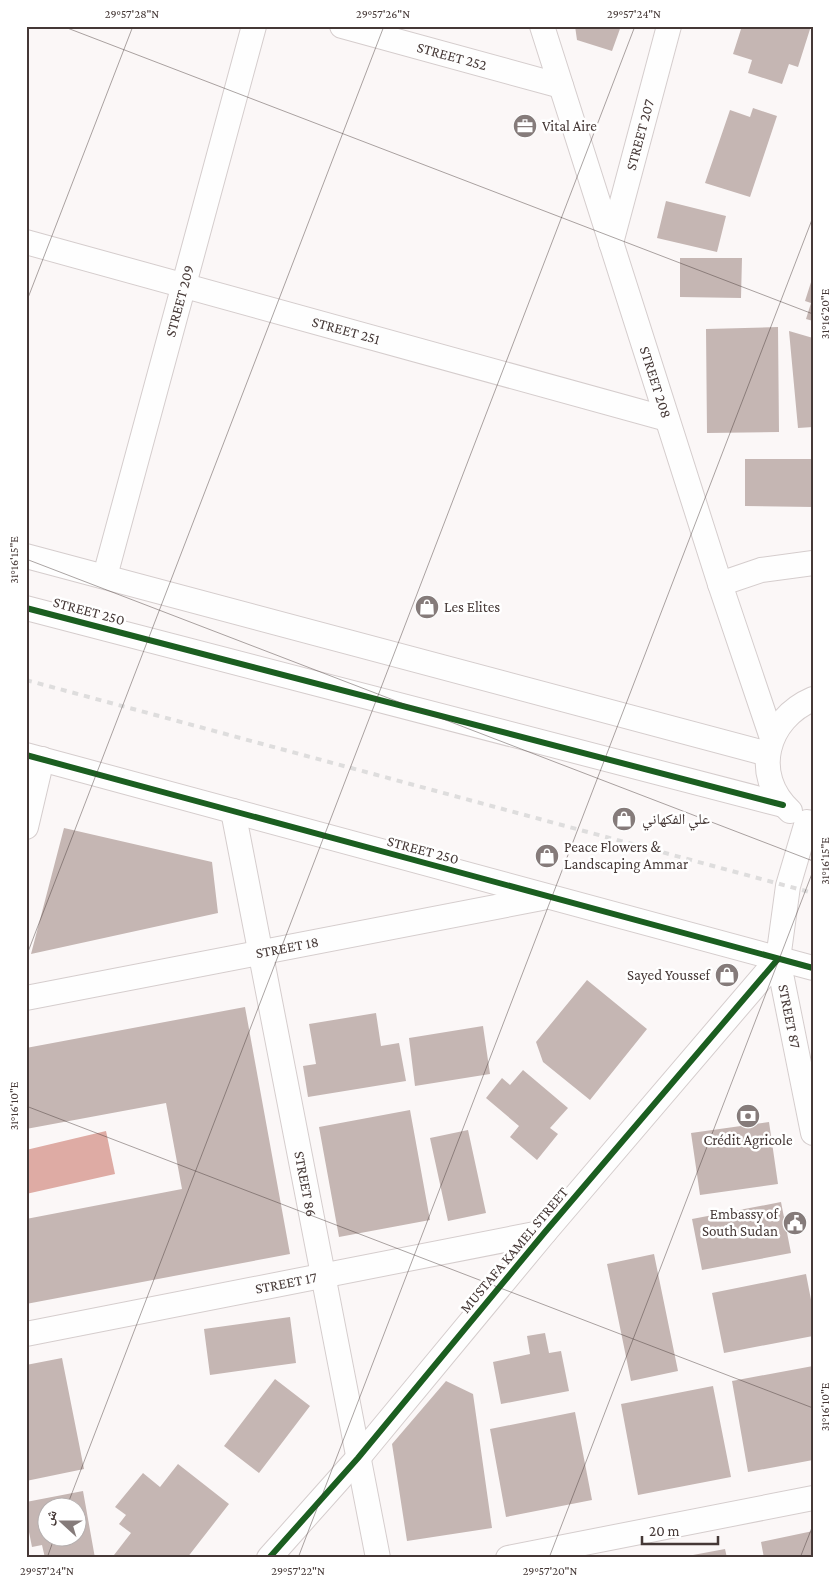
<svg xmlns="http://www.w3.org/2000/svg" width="839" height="1584" viewBox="0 0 839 1584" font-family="'Crimson Pro','Noto Naskh Arabic',serif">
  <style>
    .water { fill: #deaba4 }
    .building { fill: #c5b6b3; fill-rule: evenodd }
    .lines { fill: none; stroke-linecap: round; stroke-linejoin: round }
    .street-casing { stroke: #d5cdcd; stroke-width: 26 }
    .street { stroke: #fefefe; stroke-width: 24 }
    .rail { stroke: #dedddd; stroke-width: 4; stroke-dasharray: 6 6; stroke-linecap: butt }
    .cycleway-casing { stroke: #fff; stroke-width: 9 }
    .cycleway { stroke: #1b5e20; stroke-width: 6 }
    .ticks { fill: none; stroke: #453836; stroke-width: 1; stroke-opacity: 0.45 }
    .labels { text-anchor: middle; stroke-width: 5; stroke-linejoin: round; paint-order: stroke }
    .street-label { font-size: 15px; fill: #453836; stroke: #fff }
    .poi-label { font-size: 15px; fill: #453836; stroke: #fff; text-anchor: start }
    .neatline { fill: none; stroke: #453836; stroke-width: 2 }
    .ticks-label { font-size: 12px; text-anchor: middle; fill: #453836 }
  </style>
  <rect width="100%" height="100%" fill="#fbf7f7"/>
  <path class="water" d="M106,1131L115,1174L26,1194V1150Z"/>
  <path class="building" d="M575,26H621L612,51L577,40Z
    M742,26H811L798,67L789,64L782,84L748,73L752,60L733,54Z
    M753,108L777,116L750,197L705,183L730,110L750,117Z
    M666,201L726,216L717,252L657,238Z
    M680,258H742L741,298L680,297Z
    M812,279H813V321L806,319L811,303L805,301Z
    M778,327L779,432L707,433L706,329Z
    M789,331L813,338V427L798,428Z
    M745,459H813V507L745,506Z
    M64,828L212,862L218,913L31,954Z
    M587,980L647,1029L590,1100L543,1062L536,1042Z
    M245,1007L290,1254L26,1304V1219L182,1189L166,1103L26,1129V1048Z
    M376,1013L381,1046L399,1043L406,1081L308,1097L303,1066L316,1064L309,1024Z
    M483,1026L490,1074L415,1086L409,1038Z
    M523,1070L568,1108L550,1128L558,1134L537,1160L510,1137L519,1126L486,1098L502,1078L510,1085Z
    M410,1110L430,1220L339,1237L319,1127Z
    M769,1122L778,1184L700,1195L691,1133Z
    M468,1130L486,1213L448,1221L430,1138Z
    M781,1202L791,1253L702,1270L692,1219Z
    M654,1254L678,1371L631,1381L607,1264Z
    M806,1274L813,1310V1336L724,1353L712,1293Z
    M290,1317L296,1363L210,1375L204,1329Z
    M545,1333L549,1353L561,1351L569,1391L501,1404L493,1362L530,1354L527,1336Z
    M62,1358L84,1469L26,1481V1365Z
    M813,1366V1460L748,1472L732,1381Z
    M275,1379L310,1406L259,1473L224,1446Z
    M446,1381L473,1394L492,1528L407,1541L392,1444Z
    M713,1386L731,1477L638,1495L621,1404Z
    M575,1412L592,1500L506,1517L490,1429Z
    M178,1464L229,1504L187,1558H117L114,1555L131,1533L119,1524L126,1515L115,1507L143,1473L160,1487Z
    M83,1491L95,1558H45L42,1545L32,1547L26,1517V1502ZM48,1506H78V1536H48Z
    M813,1531V1558H764L761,1542Z
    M725,1549L727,1558H693V1555Z"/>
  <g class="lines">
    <g class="street-casing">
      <g id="street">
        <path id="s1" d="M342,26L561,86"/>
        <path id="s2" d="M542,26L720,584L772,738"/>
        <path id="s3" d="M26,242L667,419"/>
        <path id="s4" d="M611,243L669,26"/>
        <path d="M26,556L768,754"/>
        <path id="s5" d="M105,576L254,26"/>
        <path d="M720,584L761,570L813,563"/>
        <path d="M26,608L783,805"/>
        <path d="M26,755L813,968"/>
        <path id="s6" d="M233,811L378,1558"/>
        <path d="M790,811C751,775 766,719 813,699"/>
        <path id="s7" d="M807,822L788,886L778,959L813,1133"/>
        <path d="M26,827L42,759"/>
        <path id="s8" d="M26,998L542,898"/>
        <path id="s9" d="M26,1334L545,1232"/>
        <path d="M269,1558L358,1458L545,1232L778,959"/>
        <path d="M508,1558L813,1498"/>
      </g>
    </g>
    <use href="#street" class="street"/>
    <path class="rail" d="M26,680L813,893"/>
    <g class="cycleway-casing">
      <path id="cycleway" d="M26,608L783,805
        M26,755L813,968
        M269,1558L358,1458L545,1232L778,959"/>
    </g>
    <use href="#cycleway" class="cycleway"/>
  </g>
  <path class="ticks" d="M62,26L813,314M26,303L133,26M26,559L813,861M26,957L384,26M26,1106L813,1408M67,1506L635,26M47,1558L55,1536M298,1558L813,217M549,1558L813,871M800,1558L813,1525"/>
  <defs>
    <g id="office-disc" transform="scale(1.25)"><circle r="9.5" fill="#857b7a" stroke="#fff"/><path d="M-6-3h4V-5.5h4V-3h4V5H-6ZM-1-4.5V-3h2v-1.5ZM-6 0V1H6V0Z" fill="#fff"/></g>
    <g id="shop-disc" transform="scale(1.25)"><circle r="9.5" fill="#857b7a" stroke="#fff"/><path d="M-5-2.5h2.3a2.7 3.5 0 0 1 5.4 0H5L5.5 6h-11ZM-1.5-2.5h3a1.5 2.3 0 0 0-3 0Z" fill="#fff"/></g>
    <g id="bank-disc" transform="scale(1.25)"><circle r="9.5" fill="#857b7a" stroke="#fff"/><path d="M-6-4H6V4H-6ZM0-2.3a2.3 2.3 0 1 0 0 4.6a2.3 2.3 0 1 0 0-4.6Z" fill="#fff"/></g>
    <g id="civic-disc" transform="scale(1.25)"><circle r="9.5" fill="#857b7a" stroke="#fff"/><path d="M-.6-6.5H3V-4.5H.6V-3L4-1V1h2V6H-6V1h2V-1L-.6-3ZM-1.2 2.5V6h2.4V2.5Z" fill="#fff"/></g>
  </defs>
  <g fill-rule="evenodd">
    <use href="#office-disc" x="525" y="126"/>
    <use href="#shop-disc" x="427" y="607"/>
    <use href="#shop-disc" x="624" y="819"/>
    <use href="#shop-disc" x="547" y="856"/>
    <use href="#shop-disc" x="727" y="975"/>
    <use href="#bank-disc" x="748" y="1116"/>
    <use href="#civic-disc" x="795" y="1223"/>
  </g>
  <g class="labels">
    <g class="street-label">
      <text dy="5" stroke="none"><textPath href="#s1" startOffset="114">STREET 252</textPath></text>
      <text dy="5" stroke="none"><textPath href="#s4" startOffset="112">STREET 207</textPath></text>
      <text dy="5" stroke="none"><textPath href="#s5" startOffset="285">STREET 209</textPath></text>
      <text dy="5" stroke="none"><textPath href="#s3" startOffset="332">STREET 251</textPath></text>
      <text dy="5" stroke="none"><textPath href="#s2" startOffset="374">STREET 208</textPath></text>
      <text transform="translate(89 611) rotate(15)" y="5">STREET 250</text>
      <text transform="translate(423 850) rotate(15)" y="5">STREET 250</text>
      <text dy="5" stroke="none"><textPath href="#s8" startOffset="266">STREET 18</textPath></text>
      <text dy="5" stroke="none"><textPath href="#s7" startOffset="199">STREET 87</textPath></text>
      <text dy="5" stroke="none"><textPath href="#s6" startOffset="380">STREET 86</textPath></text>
      <text transform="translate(514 1250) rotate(-50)" y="5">MUSTAFA KAMEL STREET</text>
      <text dy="5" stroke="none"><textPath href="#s9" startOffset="265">STREET 17</textPath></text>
    </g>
    <g class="poi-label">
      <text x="542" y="131">Vital Aire</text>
      <text x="444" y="612">Les Elites</text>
      <text x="642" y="824">علي الفكهاني</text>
      <text x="564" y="852">Peace Flowers &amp;<tspan x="564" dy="17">Landscaping Ammar</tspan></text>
      <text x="710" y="980" text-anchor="end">Sayed Youssef</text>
      <text x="748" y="1145" text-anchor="middle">Crédit Agricole</text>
      <text x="778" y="1219" text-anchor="end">Embassy of<tspan x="778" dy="17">South Sudan</tspan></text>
    </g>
  </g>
  <rect width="839" height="1584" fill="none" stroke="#ffffff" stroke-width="55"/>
  <g transform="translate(62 1522) rotate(291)"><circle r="24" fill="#ffffff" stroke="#b5afaf"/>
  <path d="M0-4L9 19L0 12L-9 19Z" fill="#857b7a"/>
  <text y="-8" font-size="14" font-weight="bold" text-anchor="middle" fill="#453836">ش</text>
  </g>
  <path d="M642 1536v8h76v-8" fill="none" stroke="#453836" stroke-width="2.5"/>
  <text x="649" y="1536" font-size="15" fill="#453836" stroke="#ffffff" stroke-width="4" paint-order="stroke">20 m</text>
  <rect x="28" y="28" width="784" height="1528" class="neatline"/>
  <g class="ticks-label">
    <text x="132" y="18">29°57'28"N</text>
    <text x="383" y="18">29°57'26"N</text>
    <text x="634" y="18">29°57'24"N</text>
    <text transform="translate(825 314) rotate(-90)" y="4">31°16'20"E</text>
    <text transform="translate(14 560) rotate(-90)" y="4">31°16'15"E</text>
    <text transform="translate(825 861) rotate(-90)" y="4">31°16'15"E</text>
    <text transform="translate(14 1106) rotate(-90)" y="4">31°16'10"E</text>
    <text transform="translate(825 1407) rotate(-90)" y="4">31°16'10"E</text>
    <text x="47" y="1575">29°57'24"N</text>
    <text x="298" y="1575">29°57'22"N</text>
    <text x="550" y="1575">29°57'20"N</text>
  </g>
</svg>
